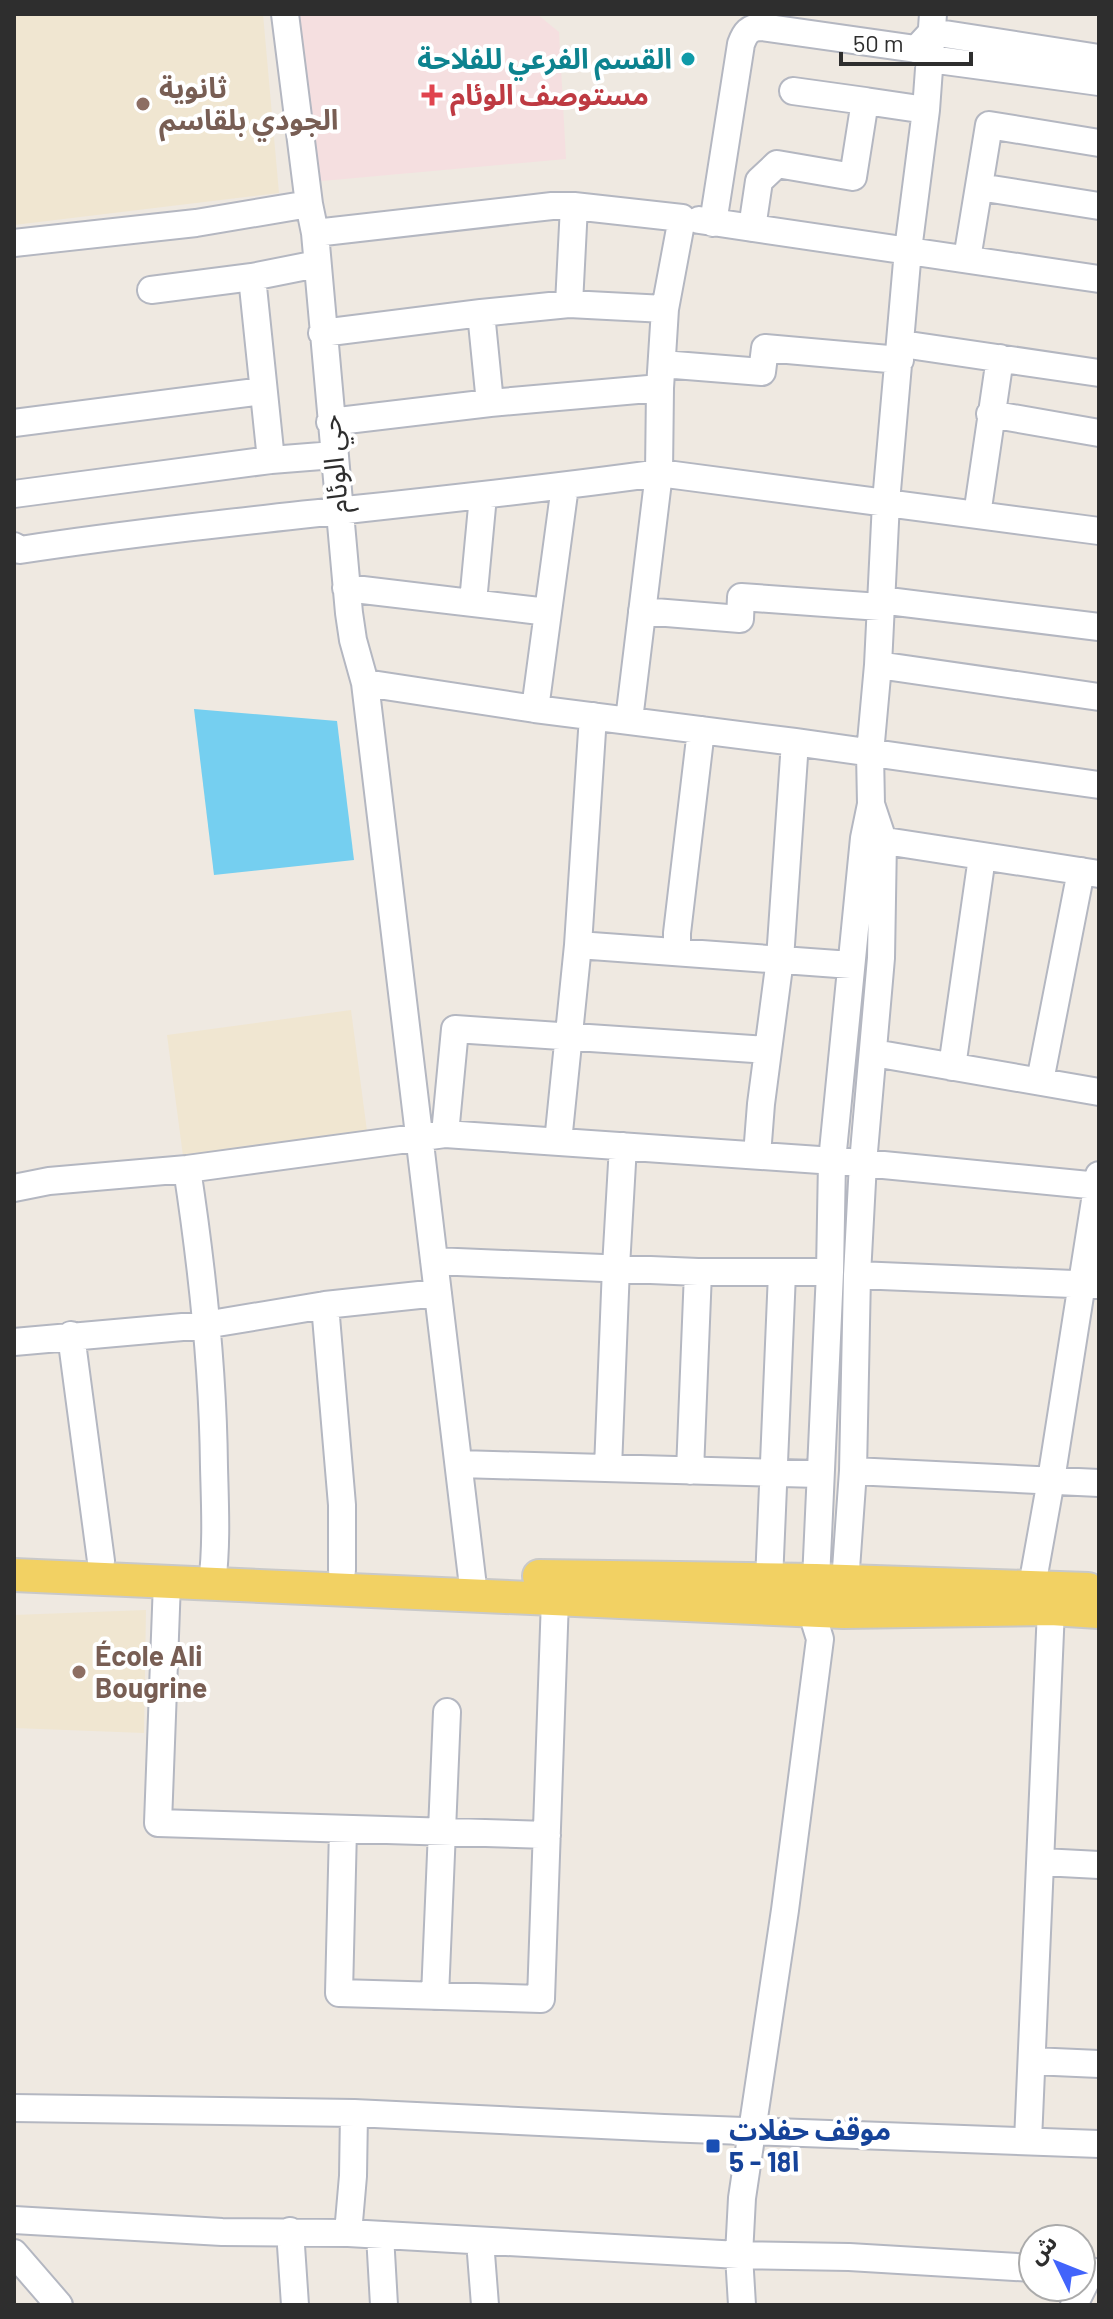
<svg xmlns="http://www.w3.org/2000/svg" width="1113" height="2319" viewBox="0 0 1113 2319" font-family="Barlow,'Noto Sans Arabic',sans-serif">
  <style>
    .education { fill: #f0e6d1 }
    .medical { fill: #f5dfe0 }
    .water { fill: #75cff0 }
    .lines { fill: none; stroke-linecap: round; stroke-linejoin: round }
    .minor-casing { stroke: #b4b7c1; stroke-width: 30 }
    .major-casing { stroke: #c9c9c9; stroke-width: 36 }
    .minor { stroke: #fff; stroke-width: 26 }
    .major { stroke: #f2d163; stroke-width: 32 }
    .culture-dot { fill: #0f9aa8; stroke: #fff; stroke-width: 3 }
    .health-dot { fill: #e0444e; stroke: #fff; stroke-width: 3 }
    .education-dot { fill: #8d6e63; stroke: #fff; stroke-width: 3 }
    .transit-dot { fill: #1a4fb4; stroke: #fff; stroke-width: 3 }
    .labels { text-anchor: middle; stroke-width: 8; stroke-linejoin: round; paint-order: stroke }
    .culture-label { font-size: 28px; font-weight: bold; fill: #0d838f; stroke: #fff; text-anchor: end }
    .education-label { font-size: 28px; font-weight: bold; fill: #785e54; stroke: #fff; text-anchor: start }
    .health-label { font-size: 28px; font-weight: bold; fill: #be3a42; stroke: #fff; text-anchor: start }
    .street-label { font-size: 28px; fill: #2e2e2e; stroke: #fff }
    .transit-label { font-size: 28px; font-weight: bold; fill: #164399; stroke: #fff; text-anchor: start }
  </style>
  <rect width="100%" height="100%" fill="#efe9e1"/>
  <path class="education" d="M14,14H263L279,193L14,225Z
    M351,1010L367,1131L183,1156L167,1035Z
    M146,1610L144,1733L14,1728V1615Z"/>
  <path class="medical" d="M293,14H537L559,32L566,159L311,182Z"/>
  <path class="water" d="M194,709L337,721L354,860L214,875Z"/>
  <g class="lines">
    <g class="minor-casing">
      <path id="minor" d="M285,14L309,204L315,233L349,613L353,640L365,683L535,709L795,742L1099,785
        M921,44L932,32L1099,58
        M793,91L865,101
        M979,187L1099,206
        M699,220L1099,279
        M713,223L741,44C745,33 749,27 762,27L916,49L930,59L1099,82
        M752,228L759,181L777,164L853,177L865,101L926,110
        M315,233L552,206H574L682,218L665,309L660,388L490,403L481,313L322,333
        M14,243L196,223L309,204
        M967,259L989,125L1099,143
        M151,290L252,277
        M569,304L574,206
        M481,313L569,304L665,309
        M902,344L1099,373
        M662,364L762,372L765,348L900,360
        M990,414L1099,433
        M330,422L490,403
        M14,423L263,391
        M271,460L252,277L317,264
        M14,494L271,460L334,455
        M977,515L1000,358
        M14,546L20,550C232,518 446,503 659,473L660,388
        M346,588L548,612L565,486
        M880,600L1099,627
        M473,602L483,496
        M642,611L740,619L741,597L880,607
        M878,665L1099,697
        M365,683L474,1595
        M535,709L548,612
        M629,720L659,473L1099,531
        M866,838L1099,874
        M578,945L851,965
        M677,951V933L701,730
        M874,1053L1099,1092
        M952,1067L982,857
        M1040,1081L1081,871
        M445,1134L455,1029L768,1050
        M558,1142L578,945L593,716
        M757,1155L761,1104L780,959L795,742
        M187,1169C202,1267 213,1368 214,1467C215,1506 217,1545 212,1584
        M14,1188L49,1181L187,1169L445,1134L863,1163L1099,1186
        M434,1261L698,1272H830
        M857,1275L1097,1285
        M325,1305L342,1505V1570
        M71,1335L101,1561
        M14,1342L205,1325L325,1305L438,1293
        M459,1464L819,1474
        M608,1468L616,1267L623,1146
        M690,1471L698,1272
        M853,1471L1099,1483
        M769,1581L782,1273
        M167,1582L158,1823L547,1835
        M844,1597L853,1471L857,1275L863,1163L881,958L883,840L871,804
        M1031,1606L1032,1586L1051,1480L1099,1175
        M343,1829L339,1993L541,1999L555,1599
        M1042,1862L1099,1865
        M435,1996L447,1712
        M1032,2061L1099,2064
        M14,2108L354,2113L664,2128L1099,2144
        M1028,2141L1051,1609
        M14,2220L222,2232L348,2233L739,2255L849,2257L1033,2268
        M290,2231L295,2305
        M348,2233L353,2176L354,2113
        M380,2235L384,2305
        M480,2241L485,2305
        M14,2253L59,2305
        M742,2305L739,2255L742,2198L785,1910L820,1639L811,1610L816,1580L830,1272L832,1161L864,838L871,804L870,753L878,665L886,502L908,250L926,110L933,14
        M1074,2305L1091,2271"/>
    </g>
    <g class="major-casing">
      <path id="major" d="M14,1575L843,1612L1051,1609L1099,1612
        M539,1576L816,1580L1088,1589"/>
    </g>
    <use href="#minor" class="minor"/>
    <use href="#major" class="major"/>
  </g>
  <circle class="culture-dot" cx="688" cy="59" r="8"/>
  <path class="health-dot" d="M428 83h8v8h8v8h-8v8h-8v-8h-8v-8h8z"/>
  <g class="education-dot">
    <circle cx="143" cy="104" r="8"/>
    <circle cx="79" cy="1672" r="8"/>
  </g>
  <rect class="transit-dot" x="705" y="2138" width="16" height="16" rx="4"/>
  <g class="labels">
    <g class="culture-label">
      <text x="672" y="69">القسم الفرعي للفلاحة</text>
    </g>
    <g class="education-label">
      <text x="159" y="98">ثانوية<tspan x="159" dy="32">الجودي بلقاسم</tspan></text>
      <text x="95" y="1666">École Ali<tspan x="95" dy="32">Bougrine</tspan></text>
    </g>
    <g class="health-label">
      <text x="450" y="105">مستوصف الوئام</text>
    </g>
    <g class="street-label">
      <text transform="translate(334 464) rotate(-95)" y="10">حي الوئام</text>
    </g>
    <g class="transit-label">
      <text x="729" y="2140">موقف حفلات<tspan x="729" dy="32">5 - 18ا</tspan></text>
    </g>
  </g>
  <rect width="1113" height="2319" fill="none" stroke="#2e2e2e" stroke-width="32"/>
  <g transform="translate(1057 2263) rotate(313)"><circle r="38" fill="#ffffff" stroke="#ababab" stroke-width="2"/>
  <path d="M0-6L14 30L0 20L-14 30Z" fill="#4264fb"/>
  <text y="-12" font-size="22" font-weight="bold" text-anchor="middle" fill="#2e2e2e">ش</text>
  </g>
  <path d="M841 52v12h130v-12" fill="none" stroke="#2e2e2e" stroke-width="4"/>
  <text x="853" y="52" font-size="24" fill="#2e2e2e" stroke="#ffffff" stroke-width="6" paint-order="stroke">50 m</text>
</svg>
